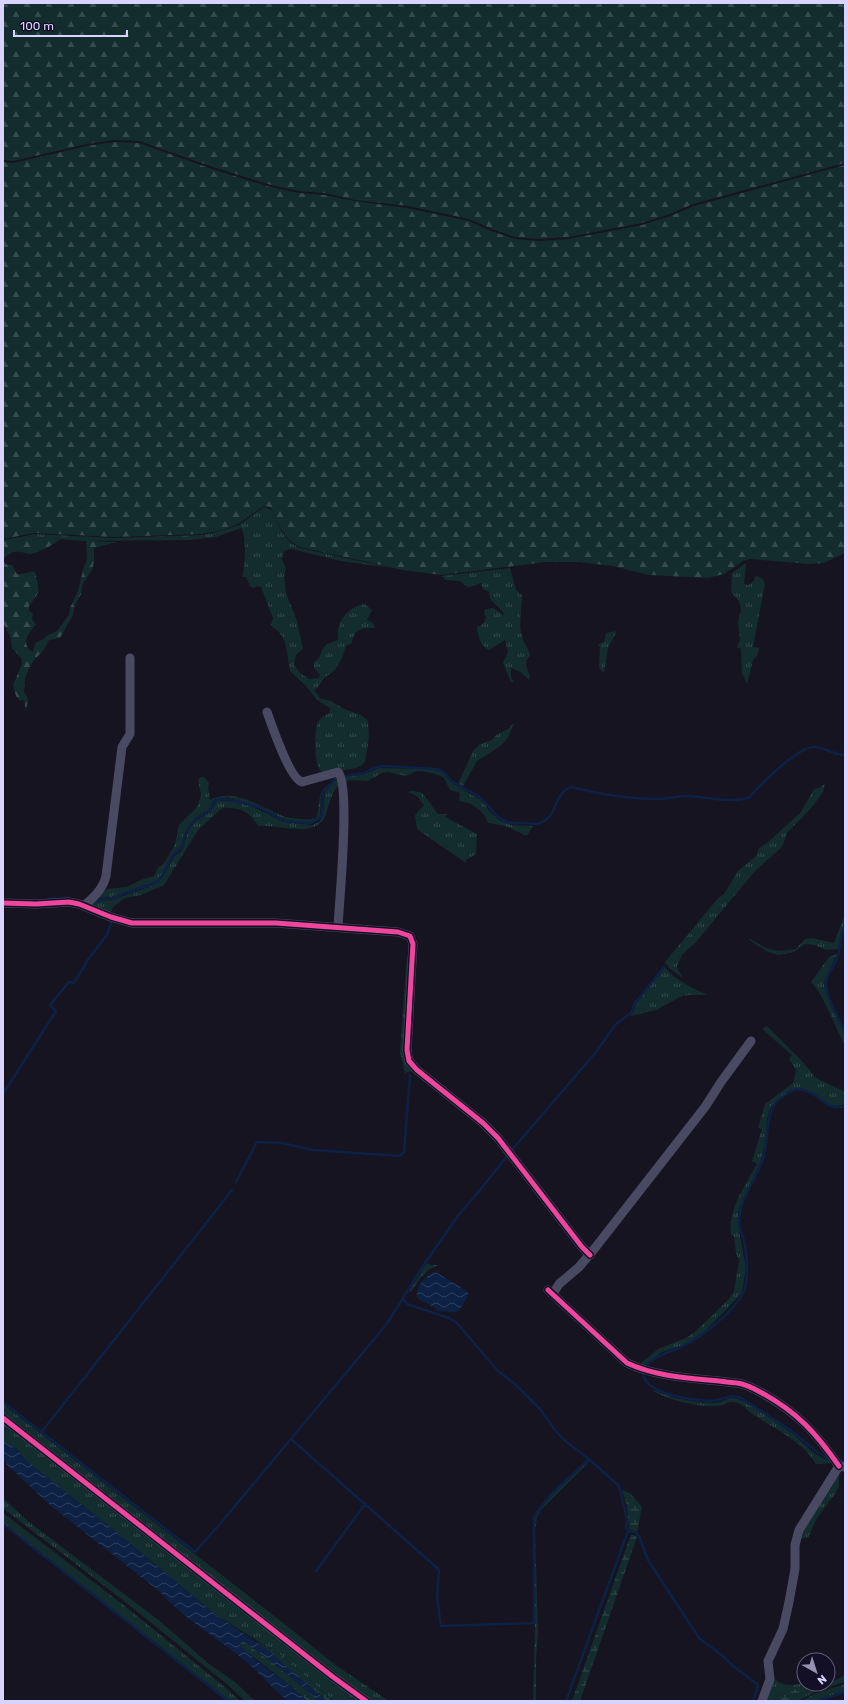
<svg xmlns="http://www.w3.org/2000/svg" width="848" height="1704" viewBox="0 0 848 1704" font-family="Rubik,sans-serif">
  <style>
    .grass { fill: url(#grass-tufts) }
    .forest { fill: url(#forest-firs) }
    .wetland { fill: url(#wetland-marsh) }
    .water { fill: url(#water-waves) }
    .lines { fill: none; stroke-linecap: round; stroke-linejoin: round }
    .stream { stroke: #0d2144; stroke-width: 2.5 }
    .minor { stroke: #4a4962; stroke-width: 9 }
    .cycleway-casing { stroke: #130f26; stroke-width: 8 }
    .cycleway { stroke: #ed469a; stroke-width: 5 }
  </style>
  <defs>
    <pattern id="grass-tufts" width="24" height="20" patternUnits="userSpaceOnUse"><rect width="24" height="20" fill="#132c2d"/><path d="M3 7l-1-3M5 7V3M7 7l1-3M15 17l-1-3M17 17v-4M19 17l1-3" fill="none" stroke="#354a4c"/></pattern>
    <pattern id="forest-firs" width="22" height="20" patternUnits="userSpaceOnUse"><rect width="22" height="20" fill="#132c2d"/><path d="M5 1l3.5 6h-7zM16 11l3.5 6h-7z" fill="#354a4c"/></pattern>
    <pattern id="wetland-marsh" width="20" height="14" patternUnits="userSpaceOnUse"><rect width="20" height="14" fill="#132c2d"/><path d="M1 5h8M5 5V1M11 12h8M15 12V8" fill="none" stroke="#354a4c"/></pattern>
    <pattern id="water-waves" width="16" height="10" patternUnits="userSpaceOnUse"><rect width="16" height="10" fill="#0d2144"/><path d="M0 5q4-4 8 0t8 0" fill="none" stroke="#304060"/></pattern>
  </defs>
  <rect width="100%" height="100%" fill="#161421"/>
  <path class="grass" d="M264,507L272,510C279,526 283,540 300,548L391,568L341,561L291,549L284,551L282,559L286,569L284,576L286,593L297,621L303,649L296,655L294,665L301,674L310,679L319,678L320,675L314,668V662L319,658L323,648L327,644L338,640C335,623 348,606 365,604L372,610L367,620L373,623L375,628C364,628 354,628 352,643L346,646L342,658L335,670L324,678L318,687L314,690L320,698L331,701L344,709L361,715L368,721L369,738L365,762C359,768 353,769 345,770C339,771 329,775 323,773C313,768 314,731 318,722C321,717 325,715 330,713V708L317,700L305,685L290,671C287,656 288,635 273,628L271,624L273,618L261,587L258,586L253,588L250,586L246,577H242C245,567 247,537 241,528L216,537L190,540L83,541L26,536L34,534L114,538L202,535L213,533L239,525Z
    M746,563L744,584L748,585L754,581L755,576C761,577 764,579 765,584L753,647L759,648L758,654L753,660L747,684L742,673L741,649L737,647L740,640L738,623L741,609L739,601L731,592L732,573Z
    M510,568L516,590L522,595C522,609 518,622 522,636C523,643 529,648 530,656C523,662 527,669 530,676L529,680L522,673L511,668V677L514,682H511L503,663L508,652L505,640L489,650C480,646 478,636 477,627L483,624L486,618L484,613L485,609L493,608L503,615L505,614L490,599L489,592L483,589L481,583C470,587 469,590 460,581L446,580L441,576Z
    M617,631L608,648L604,673L599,668L600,647L597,645L604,642L606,633Z
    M514,723L508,738L499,747L477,761L463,786L458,784L473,751L480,744L492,740L496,735L508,729Z
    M379,768L431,769L442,772L452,783L484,802L489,811L499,820L511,825L533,826L527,836L505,826L488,823C484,810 471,802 459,801L460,793L450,790L444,778L439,775L427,772L417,771L406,776L387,772L382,773L368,781L350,780L344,782V777L361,775Z
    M201,777H204L209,783L208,787L210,800C234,787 263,808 285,817C294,818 307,821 316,818C321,808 316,793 327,786L321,796L320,816L316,821L310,823L286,820L260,807L240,801L228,798L216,799L213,801L209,810L198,816L190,824L184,834L182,845L172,855L163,874L157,881L111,897L94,899L107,889L127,887L141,880L154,876L158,868L165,862L175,844L179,825L197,807L201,795L198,779Z
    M336,779L341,783C331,792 330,802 326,814C318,840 278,824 258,826C250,811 238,807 222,808L198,830L164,885L141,895L125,898L112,908L111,915L90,906L93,902L112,900L154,885L163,877L174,857L182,850L189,829L197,820L210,812L217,801H228L248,805L266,813L283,822L313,825L320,821L323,814L325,792Z
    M825,784L823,792L813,806L787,833L782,847L755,871L696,942L682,955L677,966L678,970L683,978L669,968L665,962L719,897L724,894L738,871L756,856L759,848L768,842L801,812L814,789L819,788Z
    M412,791L420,792L423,794L438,814H447L445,817L477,834L476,854L466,860V863L417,829L415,815L424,805L417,796L408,792Z
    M845,914C845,926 839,936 838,949L826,950L815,945L805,944L794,952L778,955L768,952L749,940V938C769,950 772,953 796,949L805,939L812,938L834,943Z
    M410,943L403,1056L406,1063L414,1069L412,1072H407L405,1074L400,1052L406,967Z
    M837,954L825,979L824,985L830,1002L845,1034V1046C836,1029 823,993 811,982L829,957Z
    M665,967C673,979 696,990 708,995H691L682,996L656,1010L631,1016L636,1004Z
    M767,1026L802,1061L816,1078L845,1092V1103C827,1114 814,1089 797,1088L788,1092L771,1106L767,1119L766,1142L760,1163L738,1212L739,1231L746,1268L742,1292L728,1308L704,1332L684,1345L662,1352L642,1368L638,1366L658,1349L686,1338L696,1331L729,1299L734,1291L739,1261L736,1253L734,1236L731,1235C727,1211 746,1184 757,1164L752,1161L762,1129L758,1128L765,1104L793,1083L796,1070L789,1059L792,1055L762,1029Z
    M427,1263L431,1265H439C425,1269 419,1280 411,1292L409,1291Z
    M654,1390C671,1398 695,1403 714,1403C725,1403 728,1394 740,1400C755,1406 776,1421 789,1431C802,1440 815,1459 831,1460L832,1463L816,1464C801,1439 774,1429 751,1413C746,1409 741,1402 733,1402C729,1401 724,1405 719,1406C701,1408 668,1400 653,1391Z
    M3,1404L292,1630L334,1664L389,1701H369L3,1415Z
    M3,1421L362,1701H334L282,1656L216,1615L126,1540L24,1459L17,1449L3,1441Z
    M588,1461L589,1462L541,1510L537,1517L535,1531L538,1632L536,1661V1701H533L535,1624V1518C543,1500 573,1475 588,1461Z
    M839,1468V1486L835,1494L817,1518L808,1538H798Z
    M3,1498L29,1522L161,1622L209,1664L235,1682L255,1701H245L228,1685L128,1604L4,1509Z
    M3,1513L126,1607L226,1688L240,1701H230L3,1523Z
    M845,1675V1682L817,1691L798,1701H790L794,1696L828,1684Z
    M772,1677C782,1686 792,1687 804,1682V1684H812C800,1688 780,1691 773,1701H764Z
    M845,1684V1691L815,1701H800L817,1693Z"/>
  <path class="forest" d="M3,3H845V163L693,204L670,214L642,223L568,237L540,239L515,237L492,229L469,219L408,206L355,200L325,193L299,191L271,185L213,167L139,141L115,140L87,144L13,161L3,160Z
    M115,142L139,143L212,169L270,187L299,193L324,195L355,201L407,208L469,221L491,231L515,239L540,241L568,239L642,225L670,216L694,206L845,165V553L824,563L809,564L750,559L743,561L724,574L708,578L649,575L613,566L578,562H546L441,575L403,570L300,547C284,539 279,525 272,510L270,507L264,506L238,524L222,530L202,534L114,537L34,533L3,539V162L13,163L87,146Z
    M26,536L60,539C57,543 34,555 29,554C16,551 15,549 3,559V540Z
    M86,541L116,542L94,548V562L92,570L82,585L81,594L75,605L73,615L60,638L49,640L43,651L34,660L29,668L25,679L24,692L28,698L26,712L24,700L20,701L16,696L13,685L22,664L21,658L12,648L10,636L3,623V559L5,564L12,565L17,574C24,575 28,571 35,572C39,592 42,589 29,606V610L33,614L32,619L36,625C28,632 20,645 33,652L35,643L44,639L46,636L57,631L69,615L70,608L78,591L83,570L87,559Z"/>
  <path class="wetland" d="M622,1490L630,1493L642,1507L637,1532L629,1529L627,1506Z
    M631,1534L637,1537L580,1701H572Z
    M255,1640L282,1656L334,1701H327Z
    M243,1641L272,1662L319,1701H307L296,1690L243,1649L239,1644Z
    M812,1684H825L794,1696L790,1701H773C780,1691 800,1688 812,1684Z"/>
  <path class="water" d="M433,1272L438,1273L465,1290L469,1294L459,1311L453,1312L436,1311L437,1309L417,1298C415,1287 425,1277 433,1272Z
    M3,1441L17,1449L24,1459L126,1540L216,1615L268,1650L327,1701H319L272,1662L243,1641L239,1644L254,1659L296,1690L307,1701H288C272,1688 259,1672 243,1659C214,1636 183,1618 159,1591L51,1506L8,1466L3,1459Z"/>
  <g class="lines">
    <path class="stream" d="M346,776L364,773L374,768L384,766L437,769C445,771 447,777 453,782C460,788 470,790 478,796C490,804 495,822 513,823C517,824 521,822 525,823C530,823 535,825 540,823C559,816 552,795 571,787C598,794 630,799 658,799C668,799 678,795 688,796C708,797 729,803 749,798C760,785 798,746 815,747C826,748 834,755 845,755
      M48,899L69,898
      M95,901L112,898L157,882L162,876L173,855L183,846L184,837L190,826L197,818L209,812L215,801L222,799L244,803L261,808L284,821L311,823L320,818L322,814L323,792L336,778
      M845,925C840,935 841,944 838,955C836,964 829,971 826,980C823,993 839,1019 845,1032
      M3,1094L56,1011L50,1005L69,982L74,983L89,958L107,935L112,920
      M511,1151L596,1052L616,1024L631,1013L635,1003L664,967
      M236,1182L257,1142L282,1143L313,1150L400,1156L404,1152L410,1075
      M645,1367C657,1354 666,1354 681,1347C700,1339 736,1310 744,1291C749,1277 747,1251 743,1237C741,1232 739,1228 739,1222C739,1198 758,1178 764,1155C768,1140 766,1120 773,1107C777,1099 788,1093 796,1089C800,1089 805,1090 809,1092C822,1097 829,1112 845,1106
      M643,1374C647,1395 693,1400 711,1401C724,1401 727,1393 741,1398L789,1429L817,1452L829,1459
      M3,1402L195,1552L219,1525L386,1325L423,1266L460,1213L476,1195L508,1155
      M40,1432L44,1429L232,1190
      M291,1439L435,1566L439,1570L437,1597L441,1626L534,1623V1518C542,1499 574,1474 589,1459L564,1440L555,1430L540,1409L515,1384L498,1371L457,1323L449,1318L407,1304L403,1299
      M839,1460L845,1462
      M3,1524L228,1701
      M628,1531L635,1532L639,1536L648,1560L699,1638L723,1656L733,1666L757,1684L758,1687L753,1701
      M316,1571L365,1504
      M566,1701L628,1531L626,1528L627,1519L619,1486L589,1459
      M818,1701L845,1692"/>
    <path class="minor" d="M267,712C272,726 290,779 302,782L338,772C351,785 339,903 338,927
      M3,903L36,904L69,902L79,904L111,917L132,923H276L398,932L410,936L413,944L407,1050L409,1061L417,1070L483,1123L498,1138L582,1247L590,1255
      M84,906C94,897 103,889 106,876L122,747L130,734V658
      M548,1290L627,1363C661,1379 700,1378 737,1383C746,1384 755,1389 762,1393C798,1413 816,1433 839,1466
      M553,1294L559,1284L579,1267L595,1248L705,1107L721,1082L751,1041
      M3,1418L333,1677L366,1701
      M762,1701L770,1679L768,1661L783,1629L789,1602L795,1569V1545L799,1530L839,1466L845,1467"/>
    <g class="cycleway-casing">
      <path id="cycleway" d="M3,903L36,904L69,902L79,904L111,917L132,923H276L398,932L410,936L413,944L407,1050L409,1061L417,1070L483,1123L498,1138L582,1247L590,1255
        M548,1290L627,1363C661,1379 700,1378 737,1383C746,1384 755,1389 762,1393C798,1413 816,1433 839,1466
        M3,1418L333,1677L366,1701"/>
    </g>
    <use href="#cycleway" class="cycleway"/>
  </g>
  <rect width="848" height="1704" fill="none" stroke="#d9d4ff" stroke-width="8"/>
  <g transform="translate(816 1672) rotate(141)"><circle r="19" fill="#130f26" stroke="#625e7d"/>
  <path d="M0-3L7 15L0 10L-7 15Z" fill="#9591b1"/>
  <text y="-6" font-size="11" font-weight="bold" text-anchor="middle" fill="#d9d4ff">N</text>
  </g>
  <path d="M14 30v6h113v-6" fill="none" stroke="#d9d4ff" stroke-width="2"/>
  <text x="20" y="30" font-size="12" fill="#d9d4ff" stroke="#130f26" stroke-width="3" paint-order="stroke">100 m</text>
</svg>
